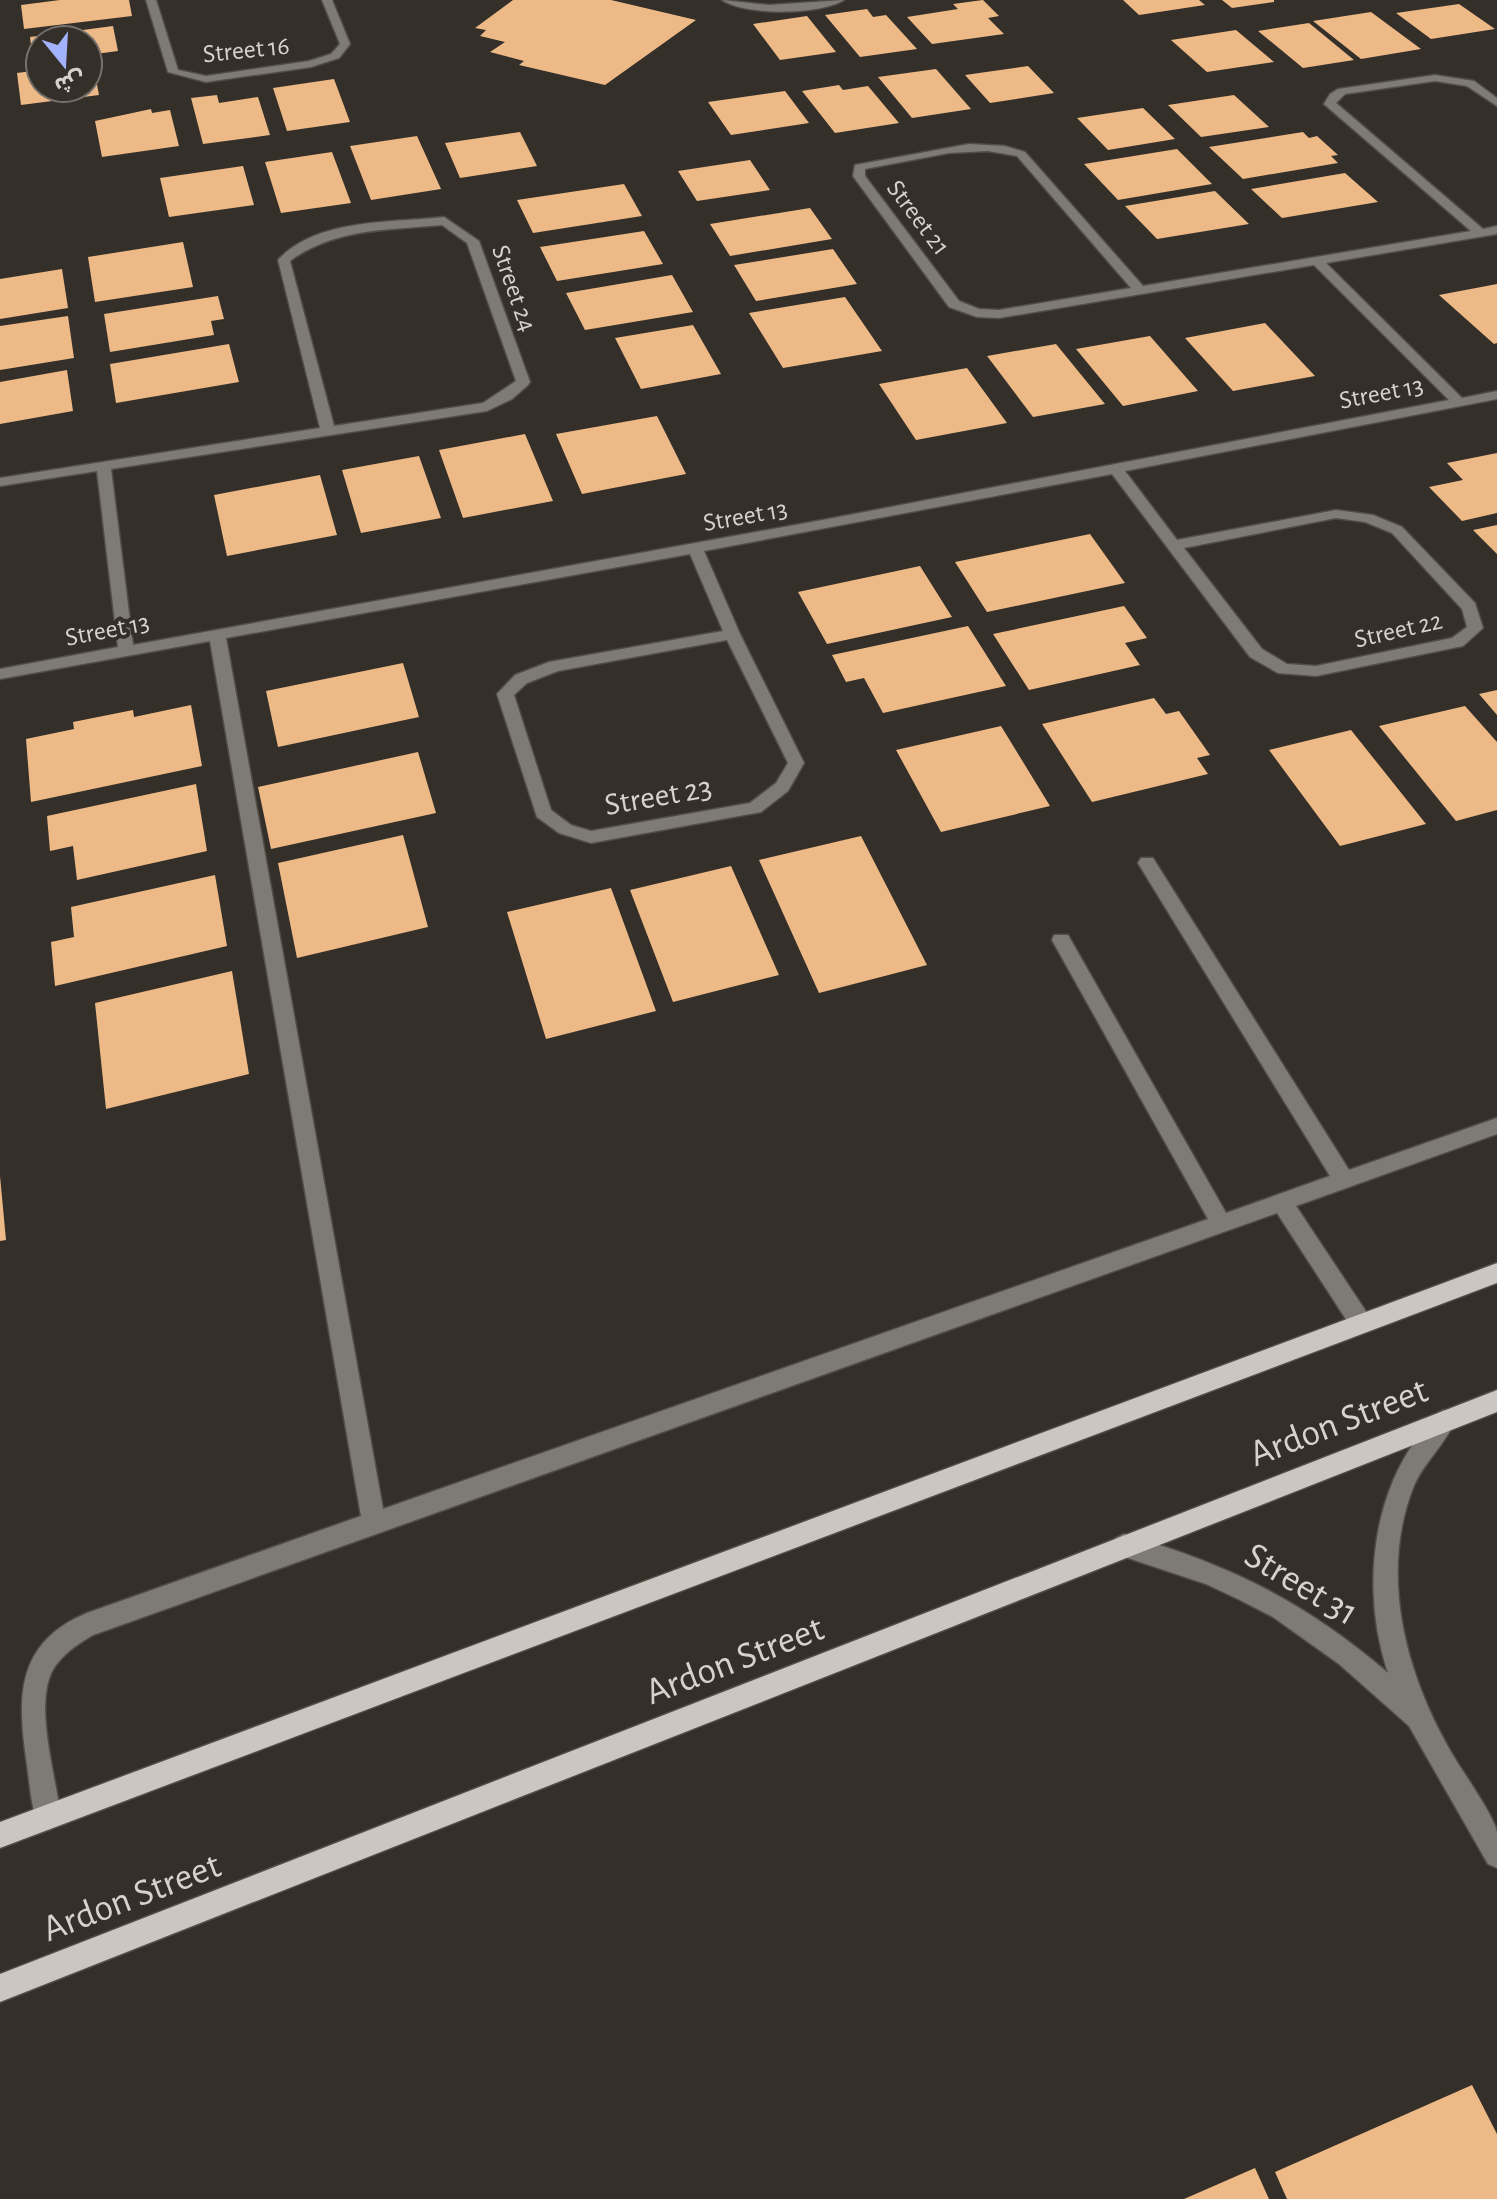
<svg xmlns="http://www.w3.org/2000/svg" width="1497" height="2199" viewBox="0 0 1497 2199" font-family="'Alegreya Sans','Noto Sans Arabic',sans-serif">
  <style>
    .building { fill: #edb987 }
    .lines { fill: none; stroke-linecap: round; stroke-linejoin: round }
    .minor-casing { stroke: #524c47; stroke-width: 3 }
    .major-casing { stroke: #524c47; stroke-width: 3 }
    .minor { fill: #7e7b77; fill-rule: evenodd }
    .major { fill: #cdc5bf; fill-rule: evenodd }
    .labels { text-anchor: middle; stroke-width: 8; stroke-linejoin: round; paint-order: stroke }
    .far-street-label { font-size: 26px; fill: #d7d2ce; stroke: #352f29 }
    .street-label { font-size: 32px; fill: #d7d2ce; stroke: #352f29 }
    .near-street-label { font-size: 38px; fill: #d7d2ce; stroke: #352f29 }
  </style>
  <rect width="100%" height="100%" fill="#352f29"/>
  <path class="building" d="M60,0H129L132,16L24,29L21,5Z
    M513,0H611L696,20L605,85L519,65L524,61L490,52L505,42L480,36L486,30L475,28Z
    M983,0L999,16L988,18L1004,34L932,44L907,17L958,9L953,4Z
    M1123,0H1199L1205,5L1139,15Z
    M1222,0H1274V2L1232,8Z
    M1459,4L1495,29L1431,39L1396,13Z
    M867,9L873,17L886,15L917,49L860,57L825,15Z
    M1371,12L1421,49L1361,59L1313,21Z
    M807,16L836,52L780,60L753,24Z
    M1309,23L1354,60L1303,68L1258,31Z
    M113,26L118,51L88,55V40H40V61L33,62L30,37Z
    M1236,30L1274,62L1207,72L1171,40Z
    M93,63L99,95L21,105L17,73L40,70V88H88V64Z
    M1028,66L1054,93L990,103L965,75Z
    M936,69L971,109L912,118L878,77Z
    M334,79L350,122L287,131L273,88Z
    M839,85L843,90L868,86L899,123L835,133L802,91Z
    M785,91L809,123L731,135L708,102Z
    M217,95L219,103L258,97L270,135L203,144L191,98Z
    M1234,95L1269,127L1201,137L1168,105Z
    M1143,108L1175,139L1108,150L1077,118Z
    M151,109L152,113L170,110L179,146L102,157L95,121Z
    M520,132L537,166L460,178L445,143Z
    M1303,132L1309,138L1317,136L1338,155L1331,156L1338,163L1243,179L1209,147Z
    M417,136L441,189L371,200L350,146Z
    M1177,149L1212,184L1118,200L1084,164Z
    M332,152L351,203L281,213L265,162Z
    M750,160L770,190L697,201L678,171Z
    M243,166L254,205L169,217L160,178Z
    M1345,173L1378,202L1282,218L1251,189Z
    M624,184L642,216L533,233L517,200Z
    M1215,191L1249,224L1157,239L1125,206Z
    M810,208L832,239L730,256L710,224Z
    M644,231L663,264L557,281L540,247Z
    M183,242L193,287L95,302L88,257Z
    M833,249L857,284L756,301L734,265Z
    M62,269L68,308L0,319V279Z
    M672,275L693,312L585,330L566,293Z
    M1497,284V343L1494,344L1439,295Z
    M218,296L224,319L211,321L214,335L110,352L104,314Z
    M845,297L882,351L783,368L749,313Z
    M68,316L74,358L0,370V326Z
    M1265,323L1315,376L1233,391L1185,338Z
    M693,325L721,374L641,389L615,338Z
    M1150,336L1198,391L1123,406L1076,349Z
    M229,344L239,382L116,403L110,364Z
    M1056,344L1105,404L1033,417L987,356Z
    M967,368L1007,423L916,440L879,384Z
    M67,370L73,411L0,424V382Z
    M657,416L686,474L582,494L556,434Z
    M525,434L553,501L463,518L439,450Z
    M1497,453V513L1462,521L1429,487L1463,480L1447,463Z
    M419,456L441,518L361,533L342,470Z
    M320,475L337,535L227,556L214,495Z
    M1497,525V554L1473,530Z
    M1090,534L1125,583L987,612L955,562Z
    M920,566L952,617L827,644L798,592Z
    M1124,606L1147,638L1125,643L1140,665L1029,690L993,634Z
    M968,626L1006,686L883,713L864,678L846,682L832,655Z
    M403,663L419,717L278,747L266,691Z
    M1497,690V715L1479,694Z
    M1154,698L1166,714L1179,711L1210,755L1197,758L1208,774L1092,802L1042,724Z
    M191,705L202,766L31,802L26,739L74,729L73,722L133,710L134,717Z
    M1465,706L1497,742V810L1456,821L1379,726Z
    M1001,726L1050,806L941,832L896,750Z
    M1351,730L1426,824L1340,846L1269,750Z
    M418,752L436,813L271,849L258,787Z
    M196,784L207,851L77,880L73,846L50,851L47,816Z
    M403,835L428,927L297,958L278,863Z
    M861,836L927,965L819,993L759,860Z
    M731,866L779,975L673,1002L630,890Z
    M215,875L227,946L55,986L51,942L74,937L71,907Z
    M611,888L656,1011L546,1039L507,912Z
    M232,971L249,1074L106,1109L95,1003Z
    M0,1176L6,1240L0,1241Z
    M1472,2085L1497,2134V2199H1287L1275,2172Z
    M1255,2168L1269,2199H1184Z"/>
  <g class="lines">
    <g class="minor-casing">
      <path id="minor" d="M146,0H156L178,70L206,76L309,61L331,54L340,44L322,0H332L350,44L339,58L311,67L206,82L168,72Z
        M722,0L769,5L844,0C820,15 746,16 722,0Z
        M1435,75L1474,81L1497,98V106L1467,86L1435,81L1345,94L1336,103L1483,229L1497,226V234L1326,263L1462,398L1497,391V399L1125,471L1177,540L1336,510L1373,515L1402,527L1475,603L1483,628L1463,646L1316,676L1278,673L1250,657L1112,474L704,551L740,634L804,763L788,791L761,812L591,843L559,833L537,817L497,694L515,675L549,662L723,631L690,554L226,638L383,1509L1208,1219L1052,940L1054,935H1068L1226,1213L1330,1176L1141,868L1138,863L1141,858H1153L1349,1170L1497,1118V1134L1296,1206L1369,1316L1372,1323L1369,1330L1361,1333L1353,1330L1277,1213L93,1635C76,1645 55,1659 49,1679C37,1715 56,1779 61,1817L57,1826L48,1830L39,1826C31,1808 30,1785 27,1765C17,1698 15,1643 87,1613L361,1516L210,641L0,679V669L118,647L97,471L0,486V478L320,428L278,260C317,218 391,223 444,217L479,241L530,382L528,385L512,399L487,411L111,469L133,645L828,519L1449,400L1314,265L999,318L977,317L949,307L853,176L855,165L969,144L1005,146L1025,152L1143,286L1471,231L1324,104L1330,94L1338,89ZM988,151L1017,156L1131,288L999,310L979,309L959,301L865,176V169L949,153ZM442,225L467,243L516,381L483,403L334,426L290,261C334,228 390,230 442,225ZM1336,518L1365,522L1392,533L1462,609L1467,627L1452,638L1316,666L1287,664L1262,649L1184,548ZM727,640L788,763L776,783L750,803L591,831L571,825L551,810L514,695L527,683L558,671Z
        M1444,1410L1452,1413L1455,1421C1445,1445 1423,1463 1413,1488C1379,1576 1406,1674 1451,1752C1461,1770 1494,1815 1497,1832C1497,1843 1497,1857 1497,1868L1488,1864L1409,1726L1339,1664L1273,1617L1238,1599L1206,1584L1116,1554L1112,1546L1116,1538L1124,1534C1230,1565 1304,1601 1388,1673C1363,1598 1369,1507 1415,1441C1423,1430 1431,1415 1444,1410Z"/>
    </g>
    <g class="major-casing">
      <path id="major" d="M1497,1263V1283L0,1848V1822Z
        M1497,1390V1412L0,2002V1974Z"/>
    </g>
    <use href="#minor" class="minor"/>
    <use href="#major" class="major"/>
  </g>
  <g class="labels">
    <g class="far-street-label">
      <text transform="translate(246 49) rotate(-6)" y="9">Street 16</text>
      <text transform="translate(919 217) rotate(53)" y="9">Street 21</text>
      <text transform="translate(515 288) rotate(71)" y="9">Street 24</text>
      <text transform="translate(1381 392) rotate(-11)" y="9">Street 13</text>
      <text transform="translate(745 515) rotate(-10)" y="9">Street 13</text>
      <text transform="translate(107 629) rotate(-11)" y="9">Street 13</text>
      <text transform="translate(1398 629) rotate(-13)" y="9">Street 22</text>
    </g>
    <g class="street-label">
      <text transform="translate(658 795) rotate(-10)" y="11">Street 23</text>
    </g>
    <g class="near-street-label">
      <text transform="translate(1338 1421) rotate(-21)" y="13">Ardon Street</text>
      <text transform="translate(1302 1583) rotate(31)" y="13">Street 31</text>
      <text transform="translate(734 1659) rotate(-21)" y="13">Ardon Street</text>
      <text transform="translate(131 1896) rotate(-21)" y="13">Ardon Street</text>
    </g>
  </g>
  <g transform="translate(64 64) rotate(162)"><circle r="38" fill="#352f29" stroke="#76706b" stroke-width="2"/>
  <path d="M0-6L14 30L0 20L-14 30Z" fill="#a3b2fd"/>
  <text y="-12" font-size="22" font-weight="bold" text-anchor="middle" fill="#d7d2ce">ش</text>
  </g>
</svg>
